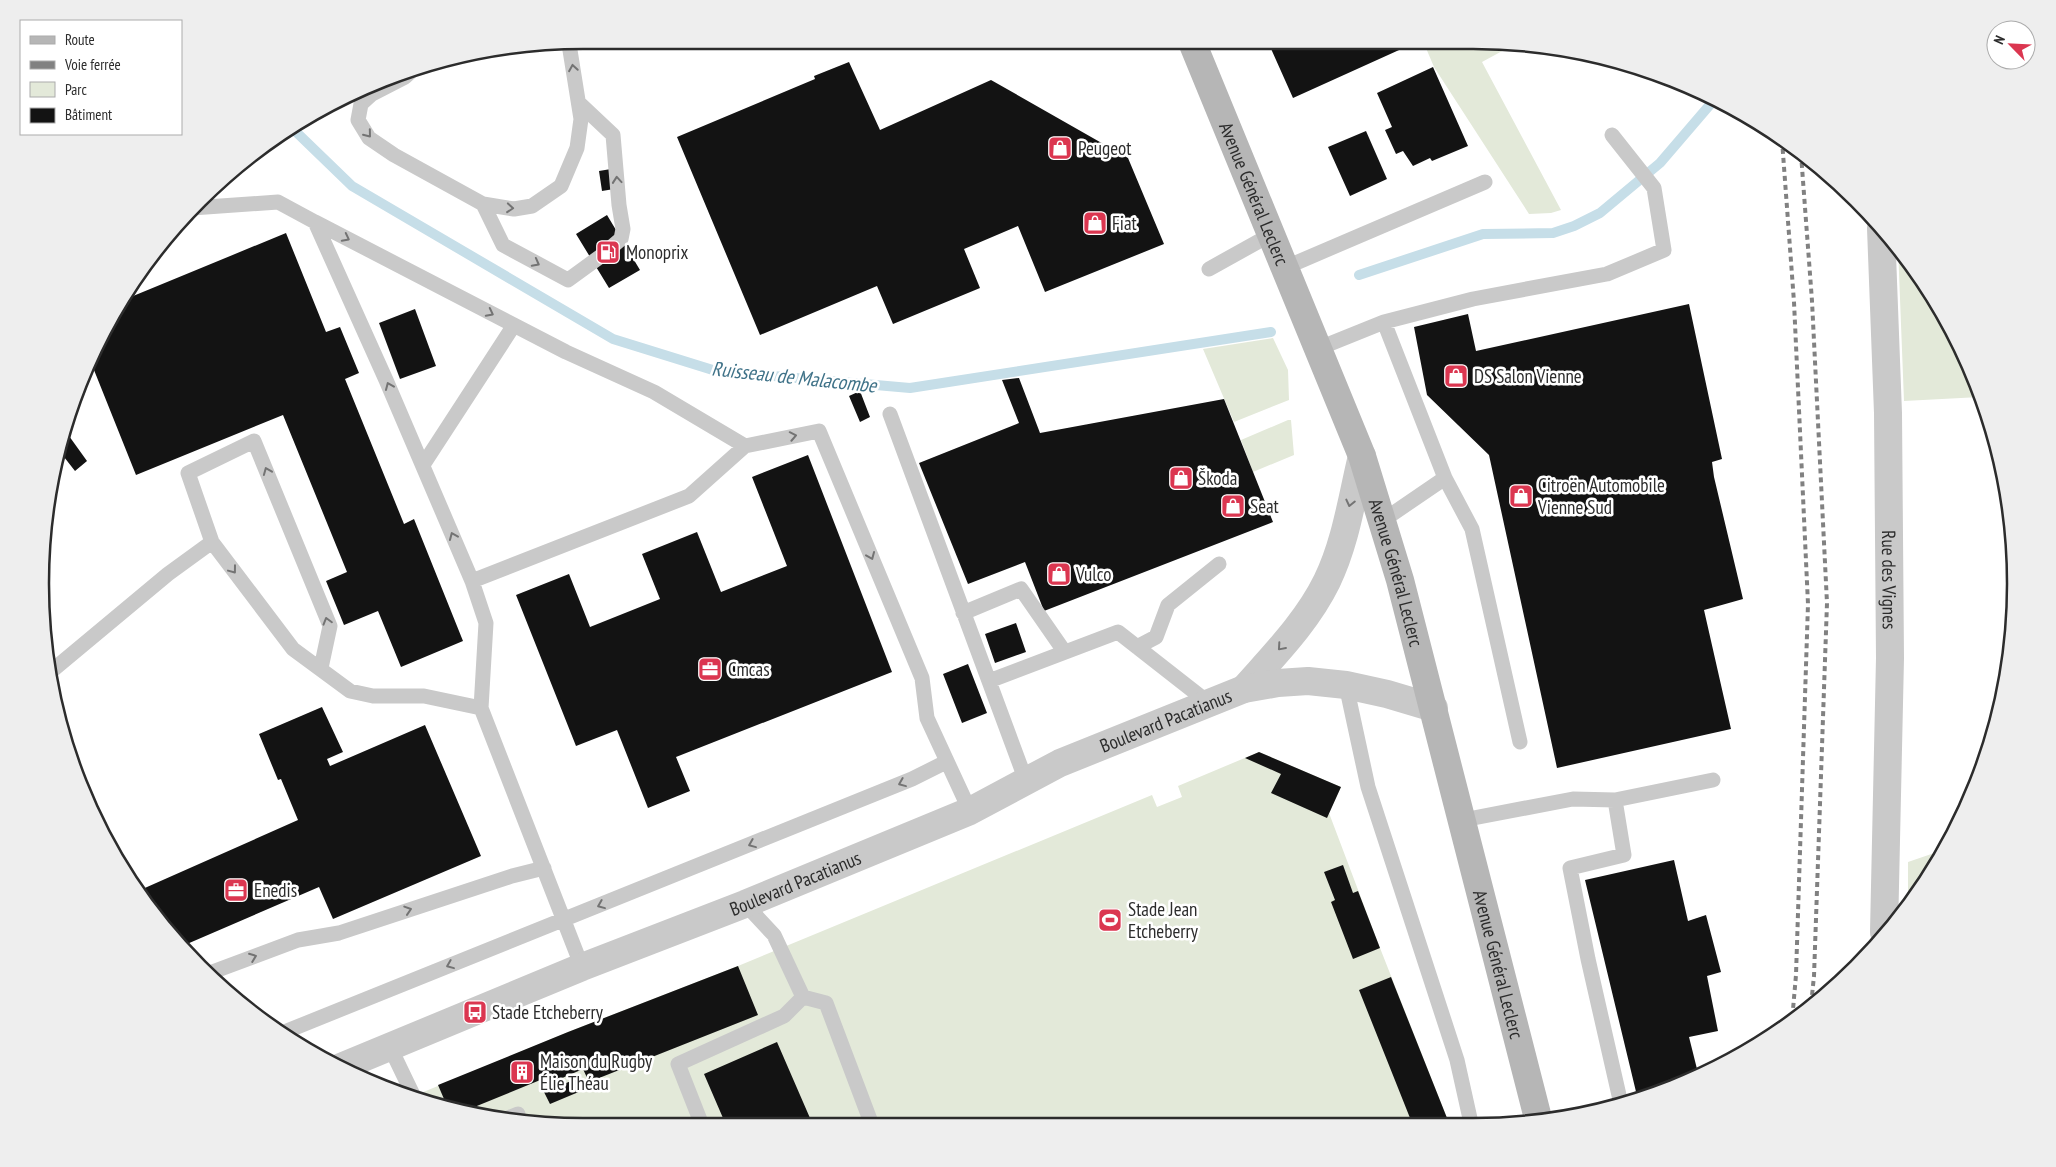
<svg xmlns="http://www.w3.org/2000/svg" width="2056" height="1167" viewBox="0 0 2056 1167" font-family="'PT Sans Narrow',sans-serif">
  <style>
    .green { fill: #e3e9d9 }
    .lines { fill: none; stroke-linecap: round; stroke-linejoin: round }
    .stream { stroke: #c6dee8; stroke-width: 10 }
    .building { fill: #131313 }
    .lane { stroke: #c9c9c9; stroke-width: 15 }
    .street { stroke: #c9c9c9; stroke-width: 28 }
    .secondary { stroke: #b6b6b6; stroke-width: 28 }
    .rail { stroke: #818181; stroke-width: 4; stroke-dasharray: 5 4; stroke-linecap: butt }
    .oneway { stroke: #737373 }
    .labels { text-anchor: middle; stroke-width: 5; stroke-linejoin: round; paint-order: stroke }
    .poi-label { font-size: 19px; fill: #2c2c2c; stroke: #fff; text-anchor: start }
    .street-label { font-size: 19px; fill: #2c2c2c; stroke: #fff }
    .water-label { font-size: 20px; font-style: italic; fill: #3f7288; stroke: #fff }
    .rim { fill: none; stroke: #2c2c2c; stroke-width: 2.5 }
  </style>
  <rect width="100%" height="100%" fill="#fff"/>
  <path class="green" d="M1423,41L1517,43L1482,62L1561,210L1551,213L1529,214L1434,67Z
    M1898,247L1904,253L1960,343L1980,397L1904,401Z
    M1273,338L1288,370L1289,400L1234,422L1203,349Z
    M1288,420H1291L1294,455L1253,472L1241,440Z
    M1259,752L1341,787L1329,813L1380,948L1449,1123L548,1126L409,1098L568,1032L738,966L1152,795L1157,807L1182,797L1178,786Z
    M1946,849L1943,856L1908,902V862Z"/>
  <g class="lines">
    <path class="stream" d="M292,128L352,186L613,339L716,371L910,388L1271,332
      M1359,275L1483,234L1553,233L1574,226L1600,213L1660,163L1714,100"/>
  </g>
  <path class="building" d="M1419,41L1293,98L1268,42H1285Z
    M849,62L880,130L991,80L1128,158L1164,244L1045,292L1018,226L964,249L980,288L893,324L877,286L760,335L677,137L815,79L814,76Z
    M1433,67L1468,146L1432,161L1430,158L1413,166L1403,151L1396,154L1385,130L1392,127L1377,93Z
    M1366,131L1387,179L1350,196L1328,147Z
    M611,169L614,189L602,191L599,171Z
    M607,215L640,270L609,288L576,234Z
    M286,233L326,332L340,327L359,373L345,379L404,524L414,519L463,641L401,667L378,611L344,625L326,581L347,572L283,415L136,475L90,360L96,343L121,301Z
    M1689,304L1722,459L1712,462L1714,477L1743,599L1704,610L1731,729L1557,768L1489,455L1427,395L1414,327L1468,314L1476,351Z
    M415,309L436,366L400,379L379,323Z
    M1019,378L1040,433L1224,399L1273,522L1044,611L1025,562L968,584L919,463L1019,423L1002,380Z
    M860,391L870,417L860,422L849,396Z
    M64,429L87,461L75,471L57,448Z
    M808,455L892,672L676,757L690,791L648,808L617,730L576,746L516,595L569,574L590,627L660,599L642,554L697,532L721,592L787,566L752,477Z
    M1016,623L1026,652L995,663L985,634Z
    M968,664L987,713L962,723L943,674Z
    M322,707L343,752L327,759L330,766L425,725L481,856L333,919L319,887L180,947L138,891L298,820L281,779L278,780L259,734Z
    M1259,752L1341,787L1327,818L1271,793L1281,774L1245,758Z
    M1674,860L1688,921L1706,915L1721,972L1707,976L1718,1031L1689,1037L1698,1073L1647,1098L1638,1100L1585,880Z
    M1343,865L1353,893L1358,891L1380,948L1353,959L1331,902L1335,900L1324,872Z
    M738,966L758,1015L589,1082L583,1069L553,1082L550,1076L467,1110L447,1106L438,1085L568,1032Z
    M1391,977L1449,1123H1412L1359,990Z
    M777,1042L813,1125H726L704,1074Z
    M576,1079L581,1091L550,1104L544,1092Z"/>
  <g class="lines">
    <path class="lane" d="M416,67L405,77L372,94L361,104L358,120L369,138L394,155L483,204L514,209L532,206L561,186L577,148L581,119L569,44
      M483,204L503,245L568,280L601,256L621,239L623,229L619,205L613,135L579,103
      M192,208L278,202L315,222
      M1284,268L1485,182
      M1209,269L1270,235
      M1317,349L1384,322
      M890,414L1026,781
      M423,465L514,325
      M1445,478L1472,529L1520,742
      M1382,521L1445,478L1384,322L1473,299L1607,274L1664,250L1654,188L1612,135
      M472,581L689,496L745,446L819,431L922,678L927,718L970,811
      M963,613L1021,589L1064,651
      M1137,647L1156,637L1168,605L1219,564
      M321,668L330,626L254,441L188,473L212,542L293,649L350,691L373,696H424L481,708
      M48,674L168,574L212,542
      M989,681L1118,632L1210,704
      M1346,685L1368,787L1457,1060L1471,1123
      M1463,820L1573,799L1615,800
      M745,904L774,935L803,997L826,1003L872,1125
      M582,967L481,708L486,623L472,581L386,380L315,222L566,352L654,392L745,446
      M207,974L298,940L339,933L512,876L544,868
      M282,1033L912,779L946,762
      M390,1047L415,1099
      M1621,1104L1588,959L1570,868L1624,855L1615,800L1713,780
      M508,1118L518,1114
      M702,1125L678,1064L784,1016L803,997"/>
    <g class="street">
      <path id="s1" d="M1881,228L1888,413L1890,658L1884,932"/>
      <path d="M1244,689C1274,655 1307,622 1327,581C1346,542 1352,497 1362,456"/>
      <path id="s2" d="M341,1067L582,967L745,904L970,811L1060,763L1244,689L1278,683L1308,681L1346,685L1387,694L1434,708"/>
    </g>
    <path class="secondary" id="s3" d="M1192,42L1362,456L1400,580L1539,1122"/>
    <path class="rail" d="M1782,140L1794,302L1808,604L1796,975L1792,1021
      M1801,154L1812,301L1827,603L1814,976L1811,1005"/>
  </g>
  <defs><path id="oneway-chevron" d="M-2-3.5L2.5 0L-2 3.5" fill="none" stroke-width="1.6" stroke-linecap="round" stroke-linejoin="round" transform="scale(1.25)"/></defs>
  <g class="oneway">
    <use href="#oneway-chevron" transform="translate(573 68) rotate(-99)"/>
    <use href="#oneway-chevron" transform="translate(368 134) rotate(51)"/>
    <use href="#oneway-chevron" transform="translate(617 180) rotate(-95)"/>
    <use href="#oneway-chevron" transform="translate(510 208) rotate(5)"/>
    <use href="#oneway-chevron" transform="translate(346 238) rotate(27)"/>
    <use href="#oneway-chevron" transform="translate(536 263) rotate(28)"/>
    <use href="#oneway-chevron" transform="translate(490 313) rotate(27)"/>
    <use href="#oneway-chevron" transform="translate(389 386) rotate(-113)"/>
    <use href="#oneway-chevron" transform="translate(793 436) rotate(-11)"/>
    <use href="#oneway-chevron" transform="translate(267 471) rotate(-112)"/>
    <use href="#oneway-chevron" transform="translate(1350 503) rotate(103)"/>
    <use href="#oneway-chevron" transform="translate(453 536) rotate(-113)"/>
    <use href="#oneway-chevron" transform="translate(871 556) rotate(67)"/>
    <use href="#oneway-chevron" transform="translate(233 570) rotate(53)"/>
    <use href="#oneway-chevron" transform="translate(327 621) rotate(-106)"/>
    <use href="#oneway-chevron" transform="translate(1281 647) rotate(131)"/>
    <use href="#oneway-chevron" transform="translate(902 783) rotate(158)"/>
    <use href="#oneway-chevron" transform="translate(752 844) rotate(158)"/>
    <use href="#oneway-chevron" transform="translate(601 905) rotate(158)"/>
    <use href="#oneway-chevron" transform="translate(408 910) rotate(-18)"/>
    <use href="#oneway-chevron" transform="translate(253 957) rotate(-21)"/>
    <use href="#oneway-chevron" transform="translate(450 965) rotate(158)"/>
  </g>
  <defs>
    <g id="shop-square" transform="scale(1.25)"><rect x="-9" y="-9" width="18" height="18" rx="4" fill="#db3650" stroke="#fff"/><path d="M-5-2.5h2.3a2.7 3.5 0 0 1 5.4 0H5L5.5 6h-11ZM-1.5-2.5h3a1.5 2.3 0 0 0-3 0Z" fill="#fff"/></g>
    <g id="fuel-square" transform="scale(1.25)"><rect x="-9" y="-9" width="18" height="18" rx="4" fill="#db3650" stroke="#fff"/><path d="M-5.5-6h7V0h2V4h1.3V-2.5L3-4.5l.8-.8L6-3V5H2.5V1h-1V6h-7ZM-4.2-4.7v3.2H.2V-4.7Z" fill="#fff"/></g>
    <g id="office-square" transform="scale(1.25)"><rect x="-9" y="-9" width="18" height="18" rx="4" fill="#db3650" stroke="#fff"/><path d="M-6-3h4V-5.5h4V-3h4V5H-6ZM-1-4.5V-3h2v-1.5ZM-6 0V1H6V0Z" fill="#fff"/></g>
    <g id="stadium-square" transform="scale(1.25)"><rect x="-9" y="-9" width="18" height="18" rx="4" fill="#db3650" stroke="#fff"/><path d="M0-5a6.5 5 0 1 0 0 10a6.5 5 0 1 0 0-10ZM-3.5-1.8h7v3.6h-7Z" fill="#fff"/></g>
    <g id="bus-square" transform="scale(1.25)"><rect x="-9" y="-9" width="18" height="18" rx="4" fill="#db3650" stroke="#fff"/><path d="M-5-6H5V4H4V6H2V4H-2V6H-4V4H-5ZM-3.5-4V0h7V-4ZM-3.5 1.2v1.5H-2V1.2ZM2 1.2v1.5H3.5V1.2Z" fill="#fff"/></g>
    <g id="building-square" transform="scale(1.25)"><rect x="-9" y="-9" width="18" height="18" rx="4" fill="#db3650" stroke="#fff"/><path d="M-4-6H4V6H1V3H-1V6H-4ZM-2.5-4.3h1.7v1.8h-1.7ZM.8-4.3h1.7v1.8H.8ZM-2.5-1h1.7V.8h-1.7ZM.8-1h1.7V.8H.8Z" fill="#fff"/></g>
  </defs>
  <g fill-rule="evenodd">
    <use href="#shop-square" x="1060" y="148"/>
    <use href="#shop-square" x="1095" y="223"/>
    <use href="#fuel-square" x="608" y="252"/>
    <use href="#shop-square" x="1456" y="376"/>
    <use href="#shop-square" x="1181" y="478"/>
    <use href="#shop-square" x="1521" y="496"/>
    <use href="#shop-square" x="1233" y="506"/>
    <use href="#shop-square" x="1059" y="574"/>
    <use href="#office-square" x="710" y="669"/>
    <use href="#office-square" x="236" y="890"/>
    <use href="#stadium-square" x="1110" y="920"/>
    <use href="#bus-square" x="475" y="1012"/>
    <use href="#building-square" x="522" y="1072"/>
  </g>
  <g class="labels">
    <g class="poi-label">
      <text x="1078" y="155">Peugeot</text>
      <text x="1112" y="230">Fiat</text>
      <text x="626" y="259">Monoprix</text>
      <text x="1474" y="383">DS Salon Vienne</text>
      <text x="1198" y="485">Škoda</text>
      <text x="1538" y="492">Citroën Automobile<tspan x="1538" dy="22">Vienne Sud</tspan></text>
      <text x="1250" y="513">Seat</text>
      <text x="1076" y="581">Vulco</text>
      <text x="728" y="676">Cmcas</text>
      <text x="254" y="897">Enedis</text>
      <text x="1128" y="916">Stade Jean<tspan x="1128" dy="22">Etcheberry</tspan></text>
      <text x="492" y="1019">Stade Etcheberry</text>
      <text x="540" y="1068">Maison du Rugby<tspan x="540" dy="22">Élie Théau</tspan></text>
    </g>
    <g class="street-label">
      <text dy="7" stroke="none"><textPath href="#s3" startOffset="164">Avenue Général Leclerc</textPath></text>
      <text dy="7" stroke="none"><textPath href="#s3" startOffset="569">Avenue Général Leclerc</textPath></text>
      <text dy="7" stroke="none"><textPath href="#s1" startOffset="352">Rue des Vignes</textPath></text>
      <text dy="7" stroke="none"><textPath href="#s2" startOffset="895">Boulevard Pacatianus</textPath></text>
      <text dy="7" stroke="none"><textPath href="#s2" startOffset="490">Boulevard Pacatianus</textPath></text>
      <text dy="7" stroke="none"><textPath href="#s3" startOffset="974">Avenue Général Leclerc</textPath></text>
    </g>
    <g class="water-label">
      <text transform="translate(794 377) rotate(6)" y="7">Ruisseau de Malacombe</text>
    </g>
  </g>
  <path d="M0 0H2056V1167H0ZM583 49H1473A534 534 0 0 1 2007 583V584A534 534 0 0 1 1473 1118H583A534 534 0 0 1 49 584V583A534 534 0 0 1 583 49Z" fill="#eee" fill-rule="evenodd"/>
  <path class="rim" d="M583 49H1473A534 534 0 0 1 2007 583V584A534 534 0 0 1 1473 1118H583A534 534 0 0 1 49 584V583A534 534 0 0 1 583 49Z"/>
  <rect x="20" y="20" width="162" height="115" fill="#ffffff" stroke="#ababab"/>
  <rect x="30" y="36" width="25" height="8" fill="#b6b6b6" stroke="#ababab"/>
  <text x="65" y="45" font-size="15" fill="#2c2c2c">Route</text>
  <rect x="30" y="61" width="25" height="8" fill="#818181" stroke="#ababab"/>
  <text x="65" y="70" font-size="15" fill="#2c2c2c">Voie ferrée</text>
  <rect x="30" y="82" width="25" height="15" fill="#e3e9d9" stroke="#ababab"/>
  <text x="65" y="95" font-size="15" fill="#2c2c2c">Parc</text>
  <rect x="30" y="108" width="25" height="15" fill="#131313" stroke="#ababab"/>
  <text x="65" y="120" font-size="15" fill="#2c2c2c">Bâtiment</text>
  <g transform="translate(2011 45) rotate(294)"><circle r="24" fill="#ffffff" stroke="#ababab"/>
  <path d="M0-4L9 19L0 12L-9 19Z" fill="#db3650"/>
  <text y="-8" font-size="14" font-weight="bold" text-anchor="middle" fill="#2c2c2c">N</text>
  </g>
</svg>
